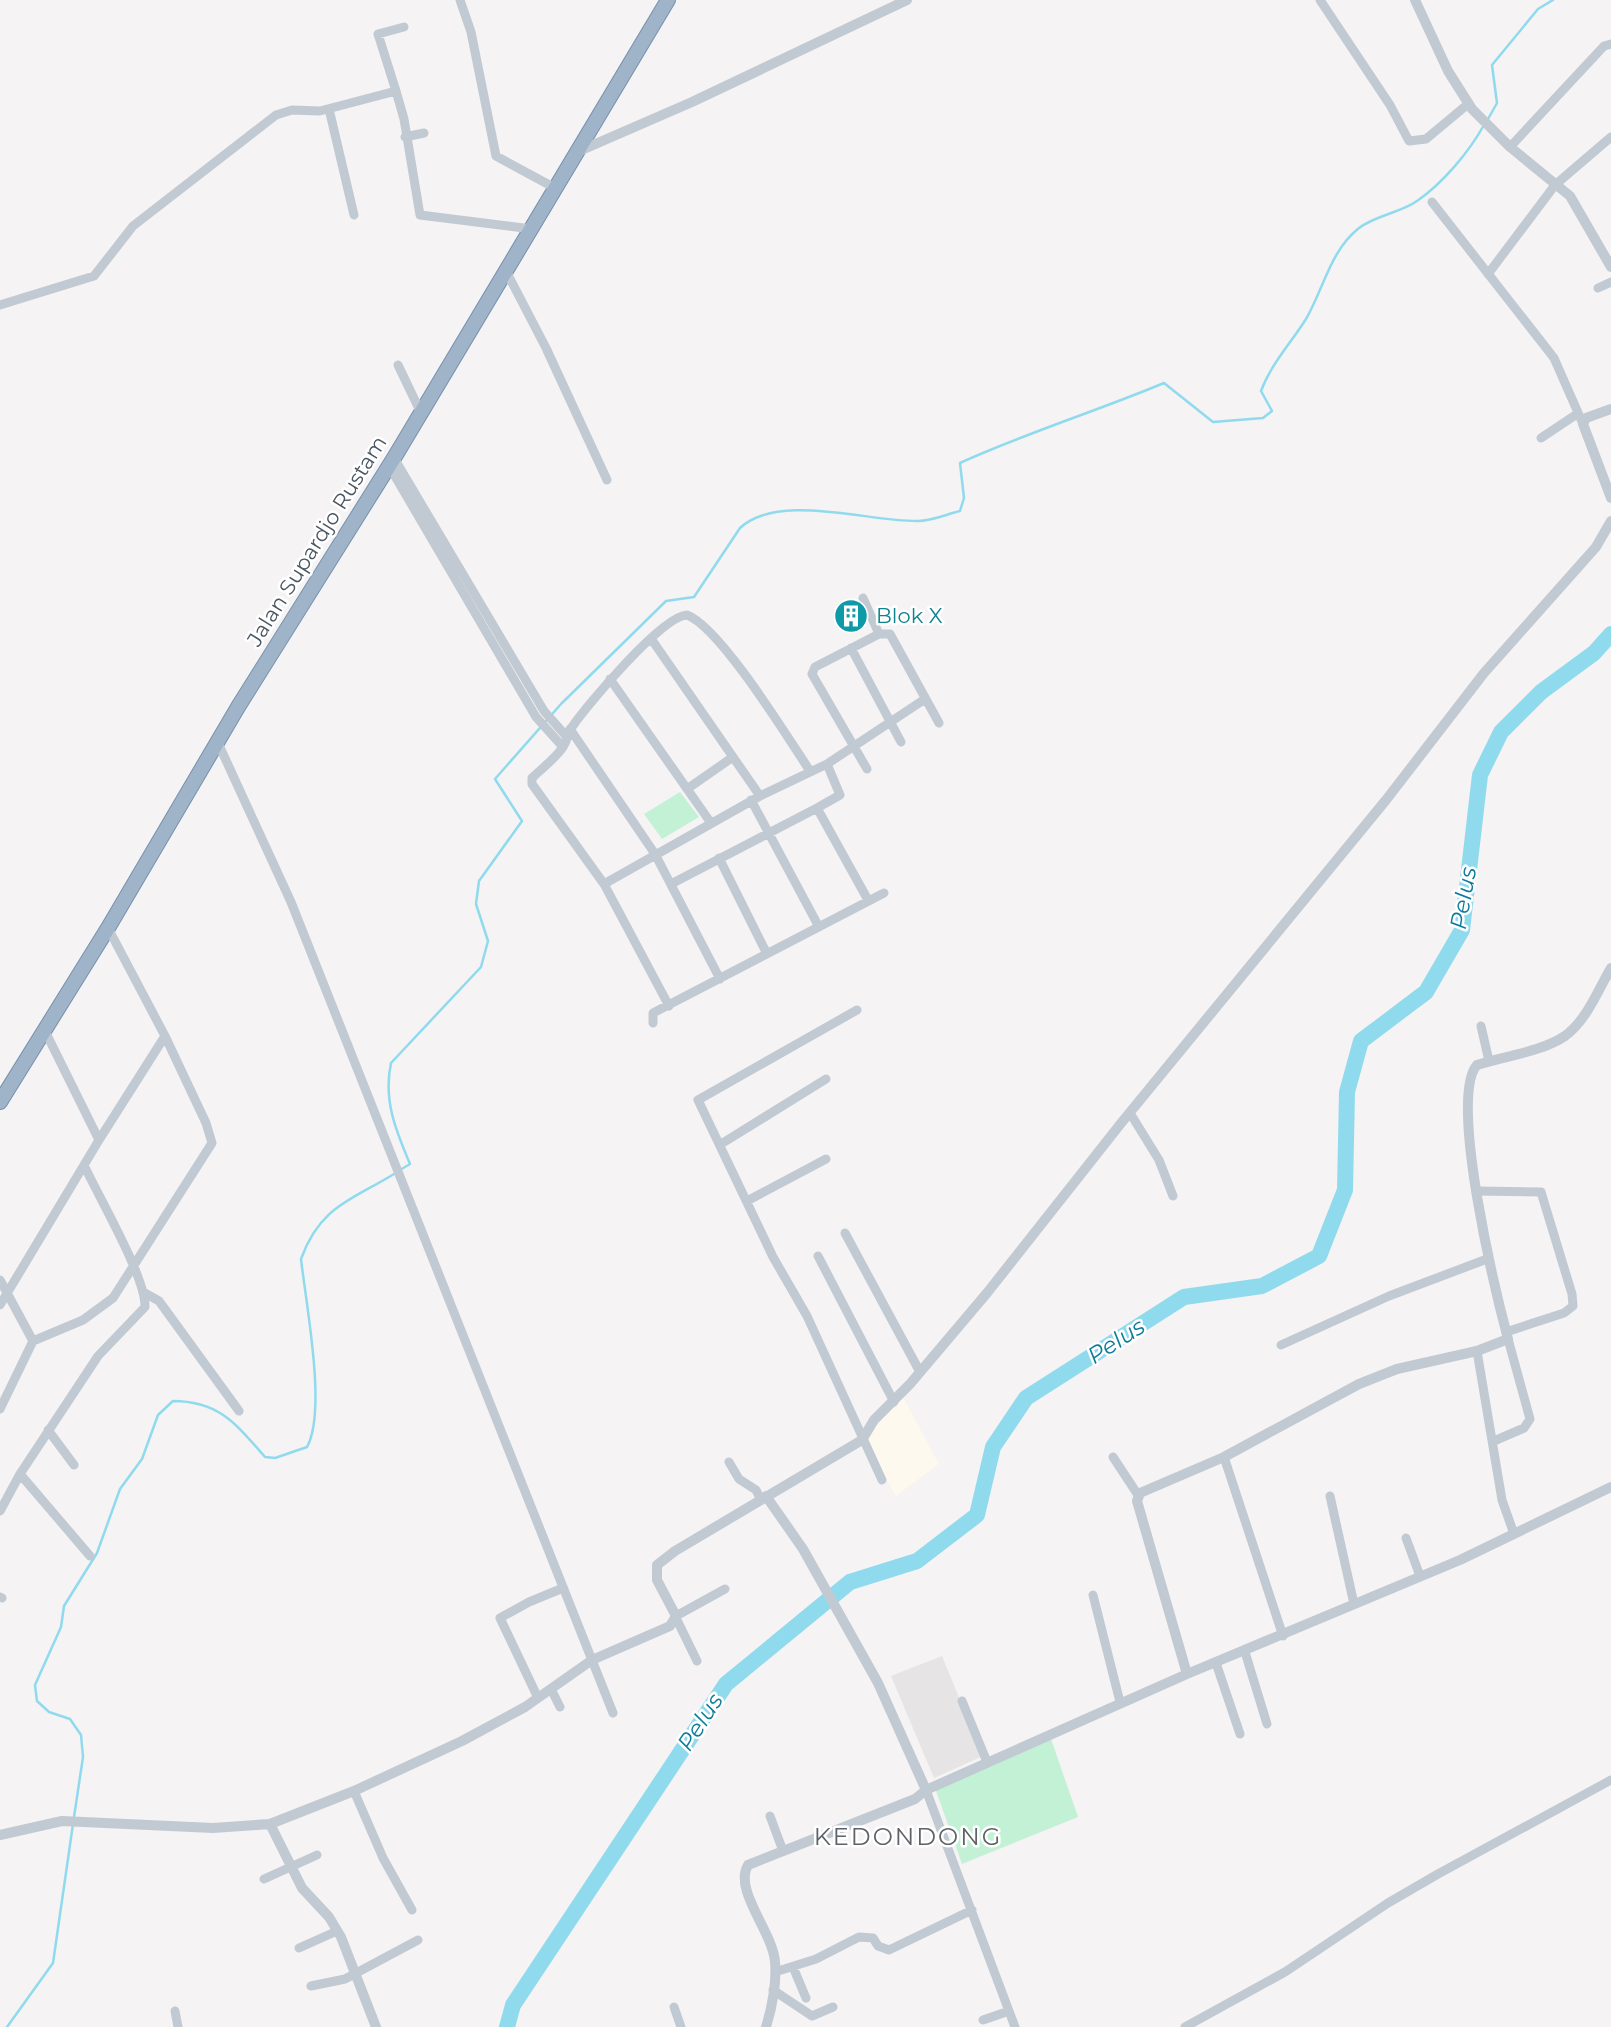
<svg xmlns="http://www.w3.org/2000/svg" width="1611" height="2027" viewBox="0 0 1611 2027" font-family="Montserrat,sans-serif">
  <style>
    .commercial { fill: #fdf9ef }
    .education { fill: #e6e4e5 }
    .green { fill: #c3f1d5 }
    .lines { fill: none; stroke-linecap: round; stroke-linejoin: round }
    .stream { stroke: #90daee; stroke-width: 2.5 }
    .river { stroke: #90daee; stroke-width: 16 }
    .trunk-casing { stroke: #7690ad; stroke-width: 16 }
    .minor { stroke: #c1cad2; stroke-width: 9 }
    .tertiary { stroke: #c1cad2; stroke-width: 10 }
    .trunk { stroke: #9fb4c9; stroke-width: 14 }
    .labels { text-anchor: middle; stroke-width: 5; stroke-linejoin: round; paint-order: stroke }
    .street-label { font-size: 21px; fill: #4a5661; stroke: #fff }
    .culture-label { font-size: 21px; fill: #0d838f; stroke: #fff; text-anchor: start }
    .water-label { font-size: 23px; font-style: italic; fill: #0c7c9b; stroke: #fff }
    .quarter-label { font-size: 24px; letter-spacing: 2px; fill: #5f6368; stroke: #fff }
  </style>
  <rect width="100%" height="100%" fill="#f5f3f3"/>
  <path class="commercial" d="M903,1397L939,1464L896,1496L863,1440Z"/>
  <path class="education" d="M942,1656L983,1756L934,1778L891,1676Z"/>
  <path class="green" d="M680,792L699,817L662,839L644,814Z
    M1050,1736L1078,1817L962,1864L935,1788Z"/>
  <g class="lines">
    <path class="stream" d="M1488,119L1497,103L1492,65L1538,9L1553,0
      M400,1170L410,1164C396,1131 383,1100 391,1063L481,967L488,941L476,904L479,881L522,821L495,779L561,704L666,601L694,597L740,528C779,492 869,522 918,521C932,521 947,514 960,511L964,498L960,463C1026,433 1097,411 1164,383L1213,422L1263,418L1272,411L1261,391C1271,364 1291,343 1306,319C1324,288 1330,251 1359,228C1376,215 1400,213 1417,201C1443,183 1469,152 1484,125
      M74,1817L83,1757L81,1735L70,1719L49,1712L37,1701L35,1685L61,1627L64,1606L97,1553L120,1489L142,1459L158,1415L173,1401C219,1401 236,1424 265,1457L275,1458L307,1447C327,1411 306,1304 301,1259C320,1206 352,1200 394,1174
      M7,2027L53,1963L73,1824"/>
    <path class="river" d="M507,2027L513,2005L726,1684L850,1582L917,1561L977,1515L993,1447L1026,1398L1184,1297L1262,1286L1319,1256L1345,1190L1347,1092L1361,1041L1426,992L1462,930L1480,775L1501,732L1541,692L1594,653L1611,634"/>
    <g class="trunk-casing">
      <path id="trunk" d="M0,1102L108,928L238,707L394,458L668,0"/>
    </g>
    <path class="minor" d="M460,0L471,32L496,156L555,188
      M1320,0L1390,105L1409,141L1426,139L1468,104
      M396,91L378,34L404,27
      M329,109L354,215
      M405,137L424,133
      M1510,147L1604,46L1611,44
      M1432,202L1554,358L1583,424
      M506,271L546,348L607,480
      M1488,274L1555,185L1611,137
      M1598,288L1611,282
      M0,305L94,276L133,226L276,115L292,110L320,111L396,91L404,119L420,215L532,229
      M398,365L421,413
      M1541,438L1577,414
      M394,458L544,711L567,737
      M389,466L536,717L563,747
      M863,598L879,634
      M652,640L760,796
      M851,648L901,742
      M610,679L711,823
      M570,729L655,854L720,979
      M218,743L291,902L613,1713
      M827,764L925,699
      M867,769L812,674L815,667L879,634H890L939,723
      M687,789L733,757
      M751,800L819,927
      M719,858L767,954
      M604,884L760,796L827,764L840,795L817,808L868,900
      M671,884L817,808
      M669,1006L604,884L532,784V778C542,768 555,759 563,747C567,741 568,733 572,727C588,704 662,616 687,615C720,627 788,738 810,771
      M857,1010L698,1100L773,1257L807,1316L882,1480
      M653,1023V1013L884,893
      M1481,1026L1489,1061
      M1130,1113L1159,1160L1173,1196
      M99,1140L165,1036L108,928
      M721,1144L826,1079
      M84,1165C98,1196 146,1277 145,1307L98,1356L20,1474L90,1556
      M1476,1191L1541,1192L1572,1294L1573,1306L1564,1313L1506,1332
      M747,1201L826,1159
      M845,1233L920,1372
      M818,1256L894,1402
      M0,1280L33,1341
      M143,1292L159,1301L239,1411
      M0,1305L99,1140L45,1031
      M1281,1345L1389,1296L1487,1259
      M1477,1351L1502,1500L1514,1534
      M0,1409L33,1341L83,1320L113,1298L212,1143L206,1123L165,1036
      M48,1430L74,1465
      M1494,1441L1524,1428L1530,1419L1508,1339
      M1113,1457L1138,1495
      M1224,1457L1283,1636
      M729,1462L739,1479L756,1490L761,1500
      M1330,1496L1354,1604
      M0,1511L20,1474
      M1406,1538L1420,1576
      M1093,1595L1120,1702
      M0,1597L2,1598
      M676,1616L725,1589
      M676,1618L697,1661
      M1245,1652L1267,1724
      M1216,1663L1240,1734
      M551,1689L560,1707
      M538,1698L500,1618L529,1602L563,1588
      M962,1701L987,1762
      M926,1790L1015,2027
      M354,1791L383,1858L412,1910
      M770,1816L783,1851
      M264,1879L317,1855
      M299,1948L337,1931
      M793,1967L806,1998
      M775,1972L816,1959L859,1937L873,1938L878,1946L889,1950L972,1910
      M311,1986L345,1979L418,1940
      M773,1990L812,2016L833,2007
      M674,2007L681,2027
      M175,2011L178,2027
      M983,2020L1009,2011
      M1185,2027L1285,1972L1388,1903L1438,1874L1611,1780"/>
    <path class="tertiary" d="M1415,0L1448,71L1472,109L1510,147L1570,196L1611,267
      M577,152L692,102L907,0
      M1611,409L1586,418L1583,424L1611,498
      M766,1496L803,1549L878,1683L926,1790L915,1799L748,1865C733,1890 773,1932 775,1962C777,1981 772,2008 766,2027
      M1187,1674L1460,1560L1611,1487
      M926,1790L1187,1674L1137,1501L1140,1493L1224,1457L1359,1384L1397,1369L1477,1351L1508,1339C1496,1294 1448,1097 1477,1065C1505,1056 1541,1052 1565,1036C1587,1020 1598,990 1611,968
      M270,1824L302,1888L329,1917L341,1937L376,2027
      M0,1835L62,1821L213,1828L270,1824L354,1791L462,1741L525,1707L592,1660L670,1626L676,1616L657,1580V1565L675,1551L862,1440L874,1420L910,1384L987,1293L1122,1122L1386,800L1484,673L1596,547L1611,521"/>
    <use href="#trunk" class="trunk"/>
  </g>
  <defs>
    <g id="building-disc" transform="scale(1.75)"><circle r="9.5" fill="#0f9aa8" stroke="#fff"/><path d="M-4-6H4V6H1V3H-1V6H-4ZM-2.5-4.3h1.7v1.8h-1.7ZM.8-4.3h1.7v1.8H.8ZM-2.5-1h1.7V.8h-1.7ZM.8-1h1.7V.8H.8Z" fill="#fff"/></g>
  </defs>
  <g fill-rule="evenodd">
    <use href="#building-disc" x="851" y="616"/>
  </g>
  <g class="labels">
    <g class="street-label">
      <text transform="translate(317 541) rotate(-58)" y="7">Jalan Supardjo Rustam</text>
    </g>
    <g class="culture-label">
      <text x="876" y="623">Blok X</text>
    </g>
    <g class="water-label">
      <text transform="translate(1463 898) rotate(-80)" y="8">Pelus</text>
      <text transform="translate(1116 1341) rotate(-33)" y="8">Pelus</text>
      <text transform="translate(700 1722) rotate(-57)" y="8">Pelus</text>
    </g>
    <g class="quarter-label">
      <text x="908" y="1845">KEDONDONG</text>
    </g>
  </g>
</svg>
